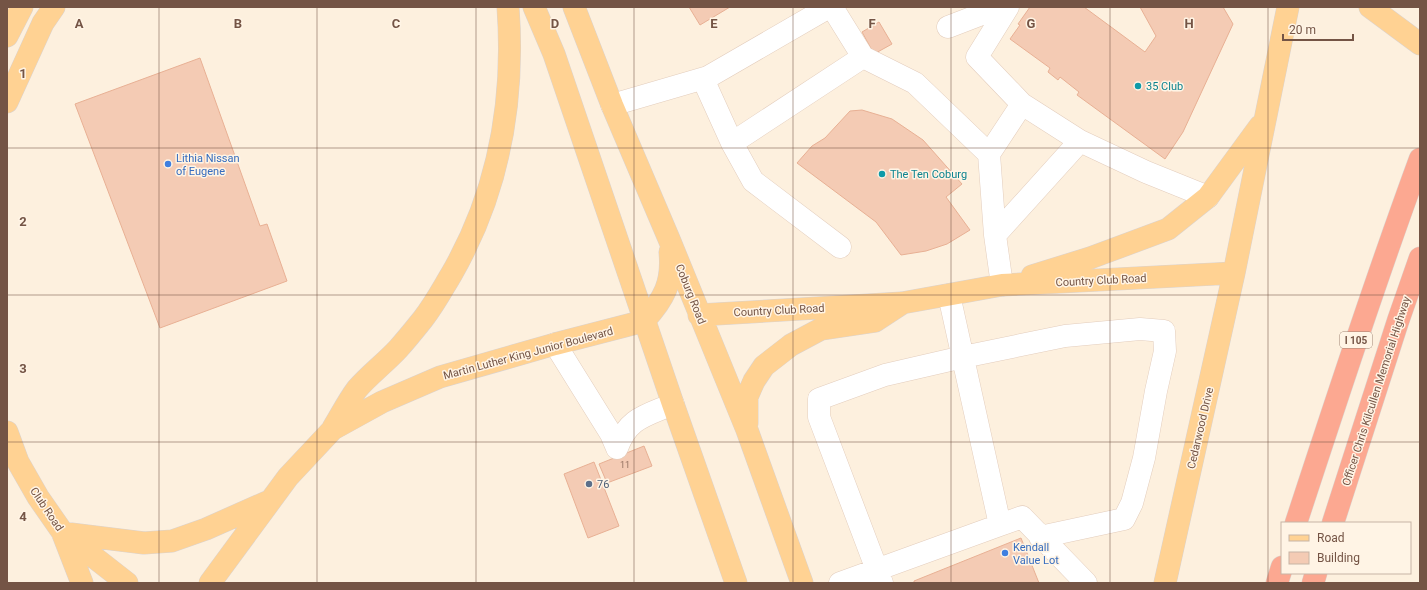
<svg xmlns="http://www.w3.org/2000/svg" width="1427" height="590" viewBox="0 0 1427 590" font-family="Roboto,sans-serif">
  <style>
    .building { fill: #f4cbb4; stroke: #e8b094 }
    .lines { fill: none; stroke-linecap: round; stroke-linejoin: round }
    .minor-casing { stroke: #e3cdbd; stroke-width: 23 }
    .major-casing { stroke: #dbd3cf; stroke-width: 23 }
    .highway-casing { stroke: #dbd3cf; stroke-width: 23 }
    .minor { stroke: #fff; stroke-width: 22 }
    .major { stroke: #ffd293; stroke-width: 22 }
    .highway { stroke: #fca891; stroke-width: 22 }
    .grid { fill: none; stroke: #745445; stroke-width: 1; stroke-opacity: 0.55 }
    .culture-dot { fill: #0f9aa8; stroke: #fff4e5; stroke-width: 1.5 }
    .shop-dot { fill: #3f7fe0; stroke: #fff4e5; stroke-width: 1.5 }
    .service-dot { fill: #5c6f8a; stroke: #fff4e5; stroke-width: 1.5 }
    .labels { text-anchor: middle; stroke-width: 3; stroke-linejoin: round; paint-order: stroke }
    .number-label { font-size: 9px; fill: #947261 }
    .shield { fill: #fff4e5; stroke: #9e8475; stroke-width: 1 }
    .shield-label { font-size: 10px; font-weight: bold; fill: #745445 }
    .culture-label { font-size: 11px; fill: #0d838f; stroke: #fff4e5; text-anchor: start }
    .shop-label { font-size: 11px; fill: #366cbe; stroke: #fff4e5; text-anchor: start }
    .street-label { font-size: 11px; fill: #745445; stroke: #fff4e5 }
    .service-label { font-size: 11px; fill: #4e5e75; stroke: #fff4e5; text-anchor: start }
    .grid-label { font-size: 13px; text-anchor: middle; font-weight: bold; fill: #745445; stroke: #fff4e5; stroke-width: 3; stroke-linejoin: round; paint-order: stroke }
  </style>
  <rect width="100%" height="100%" fill="#fdf0de"/>
  <path class="building" d="M689,7H730L700,25Z
    M1030,7H1084L1145,52L1156,36L1140,7H1223L1233,24L1183,132L1165,159L1077,95L1079,92L1060,77L1058,80L1048,72L1050,68L1010,39L1020,25L1018,24Z
    M879,22L892,44L874,54L862,32Z
    M200,58L260,226L267,224L287,281L160,328L75,104Z
    M862,110L892,119L923,140L962,184L946,197L970,230L947,244L926,251L901,255L876,222L797,163L812,146L825,138L850,111Z
    M644,446L652,466L607,483L599,464Z
    M594,462L619,526L588,538L564,474Z
    M1021,538L1039,583H914V581Z"/>
  <g class="lines">
    <g class="minor-casing">
      <path id="minor" d="M832,7L863,57L915,83L989,154L995,235L1002,285
        M948,27L1000,7
        M703,79L732,143L753,181L840,247
        M1022,104L1080,141L1146,172L1208,197
        M612,105L708,77L829,7
        M732,143L863,57
        M989,154L1022,104L977,57L1008,7
        M995,235L1080,141
        M555,344L611,434L617,448
        M617,448C628,418 645,416 673,404
        M1000,525L1022,517L1086,583
        M840,583L1000,525L949,295
        M882,583L819,417V399L885,375L963,357L1065,336L1140,329L1164,331L1165,351L1156,391L1144,458L1132,503L1124,519L1040,537"/>
    </g>
    <g class="major-casing">
      <path id="major" d="M534,7L554,54L673,404L736,583
        M574,7L612,105L669,239L747,430L802,583
        M1370,7L1420,44
        M7,36L22,7
        M7,102L43,23L54,7
        M1032,276L1090,258L1168,229L1208,197L1260,126
        M699,315L902,303L1002,285L1234,273
        M644,321C664,299 673,283 670,252
        M747,423V397L754,381L764,366L791,345L821,329L875,321L901,304
        M333,428C341,415 348,401 357,389C369,375 385,363 398,349C407,339 415,329 423,319C434,305 442,290 451,275C499,192 515,102 508,7
        M7,432L18,462L38,497L63,533L127,583
        M63,533L144,543L172,541L206,529L267,502
        M63,534L82,583
        M210,583L288,477L333,429L382,402L440,377L555,344L644,321
        M1165,583L1234,273L1288,7"/>
    </g>
    <g class="highway-casing">
      <path id="highway" d="M1296,523C1336,401 1376,279 1420,159
        M1333,523L1398,321L1420,258
        M1277,583L1282,567
        M1313,583L1316,573"/>
    </g>
    <use href="#minor" class="minor"/>
    <use href="#major" class="major"/>
    <use href="#highway" class="highway"/>
  </g>
  <path class="grid" d="M159,7V583M317,7V583M476,7V583M634,7V583M793,7V583M951,7V583M1110,7V583M1268,7V583M7,148H1420M7,295H1420M7,442H1420"/>
  <g class="culture-dot">
    <circle cx="1138" cy="86" r="4"/>
    <circle cx="882" cy="174" r="4"/>
  </g>
  <g class="shop-dot">
    <circle cx="168" cy="164" r="4"/>
    <circle cx="1005" cy="553" r="4"/>
  </g>
  <circle class="service-dot" cx="589" cy="484" r="4"/>
  <g class="labels">
    <g class="number-label">
      <text x="625" y="468">11</text>
    </g>
    <rect class="shield" x="1340" y="332" width="32" height="16" rx="3"/>
    <g class="shield-label">
      <text x="1356" y="344">I 105</text>
    </g>
    <g class="culture-label">
      <text x="1146" y="90">35 Club</text>
      <text x="890" y="178">The Ten Coburg</text>
    </g>
    <g class="shop-label">
      <text x="176" y="162">Lithia Nissan<tspan x="176" dy="13">of Eugene</tspan></text>
      <text x="1013" y="551">Kendall<tspan x="1013" dy="13">Value Lot</tspan></text>
    </g>
    <g class="street-label">
      <text transform="translate(1101 280) rotate(-3)" y="4">Country Club Road</text>
      <text transform="translate(691 294) rotate(68)" y="4">Coburg Road</text>
      <text transform="translate(779 310) rotate(-3)" y="4">Country Club Road</text>
      <text transform="translate(528 353) rotate(-15)" y="4">Martin Luther King Junior Boulevard</text>
      <text transform="translate(1376 391) rotate(-72)" y="4">Officer Chris Kilcullen Memorial Highway</text>
      <text transform="translate(1200 428) rotate(-77)" y="4">Cedarwood Drive</text>
      <text transform="translate(47 509) rotate(56)" y="4">Club Road</text>
    </g>
    <g class="service-label">
      <text x="597" y="488">76</text>
    </g>
  </g>
  <g class="grid-label">
    <text x="79" y="28">A</text>
    <text x="238" y="28">B</text>
    <text x="396" y="28">C</text>
    <text x="555" y="28">D</text>
    <text x="714" y="28">E</text>
    <text x="872" y="28">F</text>
    <text x="1031" y="28">G</text>
    <text x="1189" y="28">H</text>
    <text x="23" y="78">1</text>
    <text x="23" y="226">2</text>
    <text x="23" y="373">3</text>
    <text x="23" y="521">4</text>
  </g>
  <rect width="1427" height="590" fill="none" stroke="#745445" stroke-width="16"/>
  <rect x="1281" y="522" width="130" height="52" fill="#fff4e5" stroke="#c7b4a5"/>
  <rect x="1289" y="535" width="20" height="6" fill="#ffd293" stroke="#c7b4a5"/>
  <text x="1317" y="542" font-size="12" fill="#745445">Road</text>
  <rect x="1289" y="552" width="20" height="12" fill="#f4cbb4" stroke="#c7b4a5"/>
  <text x="1317" y="562" font-size="12" fill="#745445">Building</text>
  <path d="M1283 34v6h70v-6" fill="none" stroke="#745445" stroke-width="2"/>
  <text x="1289" y="34" font-size="12" fill="#745445" stroke="#fff4e5" stroke-width="3" paint-order="stroke">20 m</text>
</svg>
